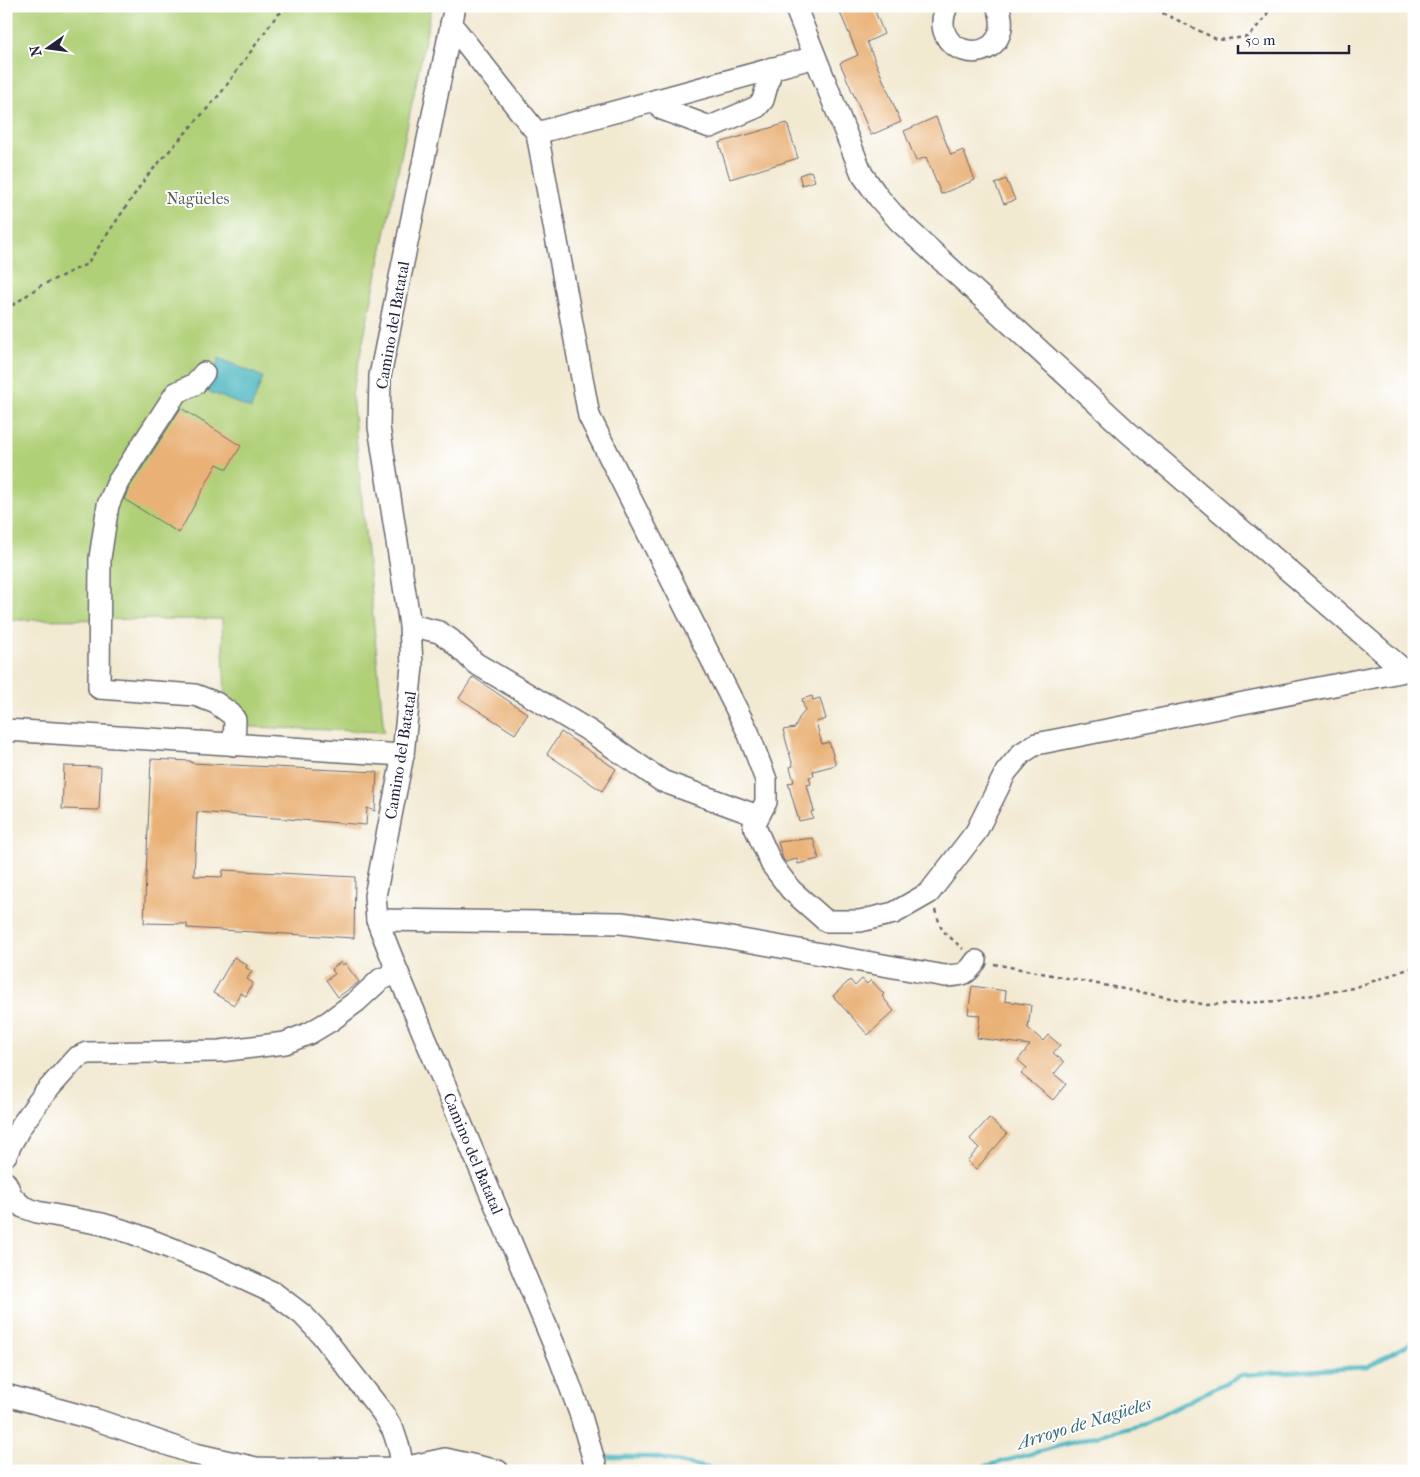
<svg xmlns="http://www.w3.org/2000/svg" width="1420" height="1477" viewBox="0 0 1420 1477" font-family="'IM FELL French Canon',serif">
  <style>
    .green { fill: #b0d078; stroke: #69795a }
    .water { fill: #43b2be; stroke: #326a7c }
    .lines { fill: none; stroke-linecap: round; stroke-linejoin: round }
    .stream { stroke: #43b2be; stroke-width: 4.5 }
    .building { fill: #e9b176 }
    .minor-casing { stroke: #6b6870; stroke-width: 24 }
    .path { stroke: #6b6870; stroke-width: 2.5; stroke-dasharray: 4 4; stroke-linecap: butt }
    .minor { stroke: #fff; stroke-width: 21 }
    .labels { text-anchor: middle; stroke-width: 4; stroke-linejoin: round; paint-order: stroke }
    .park-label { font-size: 16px; fill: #545f50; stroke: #fff }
    .street-label { font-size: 16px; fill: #22223b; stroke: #fff }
    .water-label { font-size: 18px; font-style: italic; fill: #316376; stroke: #fff }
  </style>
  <rect width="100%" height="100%" fill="#fff"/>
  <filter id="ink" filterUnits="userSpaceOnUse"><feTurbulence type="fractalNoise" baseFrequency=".02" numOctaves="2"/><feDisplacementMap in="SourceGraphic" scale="10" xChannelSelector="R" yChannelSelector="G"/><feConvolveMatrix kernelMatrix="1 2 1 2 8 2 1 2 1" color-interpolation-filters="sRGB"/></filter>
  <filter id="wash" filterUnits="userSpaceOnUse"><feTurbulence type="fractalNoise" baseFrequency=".0096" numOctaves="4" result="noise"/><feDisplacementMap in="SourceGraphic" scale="20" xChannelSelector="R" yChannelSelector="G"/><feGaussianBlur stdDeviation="1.12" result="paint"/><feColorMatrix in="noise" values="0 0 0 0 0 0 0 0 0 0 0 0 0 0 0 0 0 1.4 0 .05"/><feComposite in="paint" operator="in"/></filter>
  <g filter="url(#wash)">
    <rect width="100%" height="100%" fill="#f2e9d1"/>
    <path class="green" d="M9,6H432L352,395L384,732L226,726L222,619L6,620V7Z"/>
    <path class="water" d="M219,358L263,377L251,409L207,391Z"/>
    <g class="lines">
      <path class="stream" d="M599,1457H654L724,1471
        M957,1471L979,1468L1147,1422L1241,1375L1367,1367L1414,1341"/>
    </g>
    <g id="blocks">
      <path class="building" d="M847,6H873L884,34L867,42L901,122L871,135L840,63L858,55L839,10Z
        M936,117L951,155L963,150L975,180L941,194L926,157L916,161L904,131Z
        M787,123L798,158L730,179L719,143Z
        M811,171L815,181L802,185L799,175Z
        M1006,179L1015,200L1004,204L995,184Z
        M181,408L241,446L227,469L217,464L179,533L124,499L129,488Z
        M473,677L528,714L515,734L459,698Z
        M812,696L813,700L820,698L826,719L816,722L822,744L829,742L836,765L813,771L814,776L809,777L811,784L807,785L814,811L811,812L813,818L799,821L788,783L794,782L790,767L793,766L783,730L795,728L799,718L805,711L802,699Z
        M561,732L616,769L602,791L547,754Z
        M151,759L191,761V763L377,772L375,811L367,808L366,825L197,812L194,876L222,877L223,870L355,877L354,938L187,928V924L144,923Z
        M64,766L101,767L99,810L62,809Z
        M813,838L819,859L798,864L797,859L786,862L783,859L778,842Z
        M234,957L247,965L246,968L252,971L247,979L253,983L246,996L240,993L234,1005L213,993Z
        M341,962L343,965L345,963L359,982L338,997L326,980L335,974L331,969Z
        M862,979L867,984L871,980L884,994L882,996L894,1011L868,1035L833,996L850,980L855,986Z
        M972,986L1006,991L1005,1001L1031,1005L1028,1028L1043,1041L1048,1035L1060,1045L1053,1053L1064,1062L1054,1074L1066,1084L1053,1100L1021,1074L1027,1068L1018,1060L1030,1045L977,1038L980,1015L968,1014Z
        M989,1118L1007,1134L976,1169L967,1161L979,1148L970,1139Z"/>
    </g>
  </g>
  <g filter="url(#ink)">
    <use href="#blocks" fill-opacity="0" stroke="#6b6870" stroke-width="1"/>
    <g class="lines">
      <g class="minor-casing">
        <g id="minor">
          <path id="s1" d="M455,6L380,376L379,427L410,625L412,666L403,755L375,896L377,920L398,973L560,1359L580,1413L597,1471"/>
          <path d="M947,6C926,53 994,69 1001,28C1002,20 1001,13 997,6"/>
          <path d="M451,24L537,133L589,416L748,732L766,780V802L754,825L772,865L791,890L826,921H860L894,913L929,893L976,832L1006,772L1022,753L1036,744L1405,671L1129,433L899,221L879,198L862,174L795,6"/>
          <path d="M657,100L662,109L710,127L757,107L763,100L772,68"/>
          <path d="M537,133L815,57"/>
          <path d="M204,373L195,384L176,393L118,482L108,505L100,558L99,688L195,695L216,703L231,714L235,720L234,745"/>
          <path d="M410,625L439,632L451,640L475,663L588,730L662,781L758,816"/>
          <path d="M6,730L403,755"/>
          <path d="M377,920L621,923L725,937L945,976C962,975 966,976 976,961"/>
          <path d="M6,1155L10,1146L21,1126L44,1094L76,1058L87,1053L220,1051L285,1043L310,1033L330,1021L357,1001L381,979L398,973"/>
          <path d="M6,1183L12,1197L23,1207L37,1212L102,1224L132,1233L209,1263L274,1293L303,1315L322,1335L382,1412L393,1430L399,1448L403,1468"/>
          <path d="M6,1395L97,1420L195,1454L256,1468L294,1469L403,1468L445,1459L498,1471"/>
        </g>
      </g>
      <path class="path" d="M1148,6L1218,40L1248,37L1263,20L1272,6
        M6,310L40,286L87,264L147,176L221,93L277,15L293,6
        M935,910L942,930L963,949
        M994,964L1207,1005L1279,1001L1353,988L1414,967"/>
      <use href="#minor" class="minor"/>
    </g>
  </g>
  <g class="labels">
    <g class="park-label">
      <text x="198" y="204">Nagüeles</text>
    </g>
    <g class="street-label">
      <text transform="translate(392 325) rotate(-80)" y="6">Camino del Batatal</text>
      <text transform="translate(400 755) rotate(-81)" y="6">Camino del Batatal</text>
      <text dy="6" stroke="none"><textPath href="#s1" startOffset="1180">Camino del Batatal</textPath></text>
    </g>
    <g class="water-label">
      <text transform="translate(1084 1423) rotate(-17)" y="6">Arroyo de Nagüeles</text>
    </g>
  </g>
  <rect width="1420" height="1477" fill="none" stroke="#fff" stroke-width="25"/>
  <g transform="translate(48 48) rotate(256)" stroke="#ffffff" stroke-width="4" paint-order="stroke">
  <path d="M0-4L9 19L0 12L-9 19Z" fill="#22223b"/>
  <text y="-8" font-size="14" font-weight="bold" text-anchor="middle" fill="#22223b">N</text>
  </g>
  <path d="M1238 45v8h111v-8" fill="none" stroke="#22223b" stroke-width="2.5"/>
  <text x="1245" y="45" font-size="15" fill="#22223b" stroke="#ffffff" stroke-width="4" paint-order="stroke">50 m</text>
</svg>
